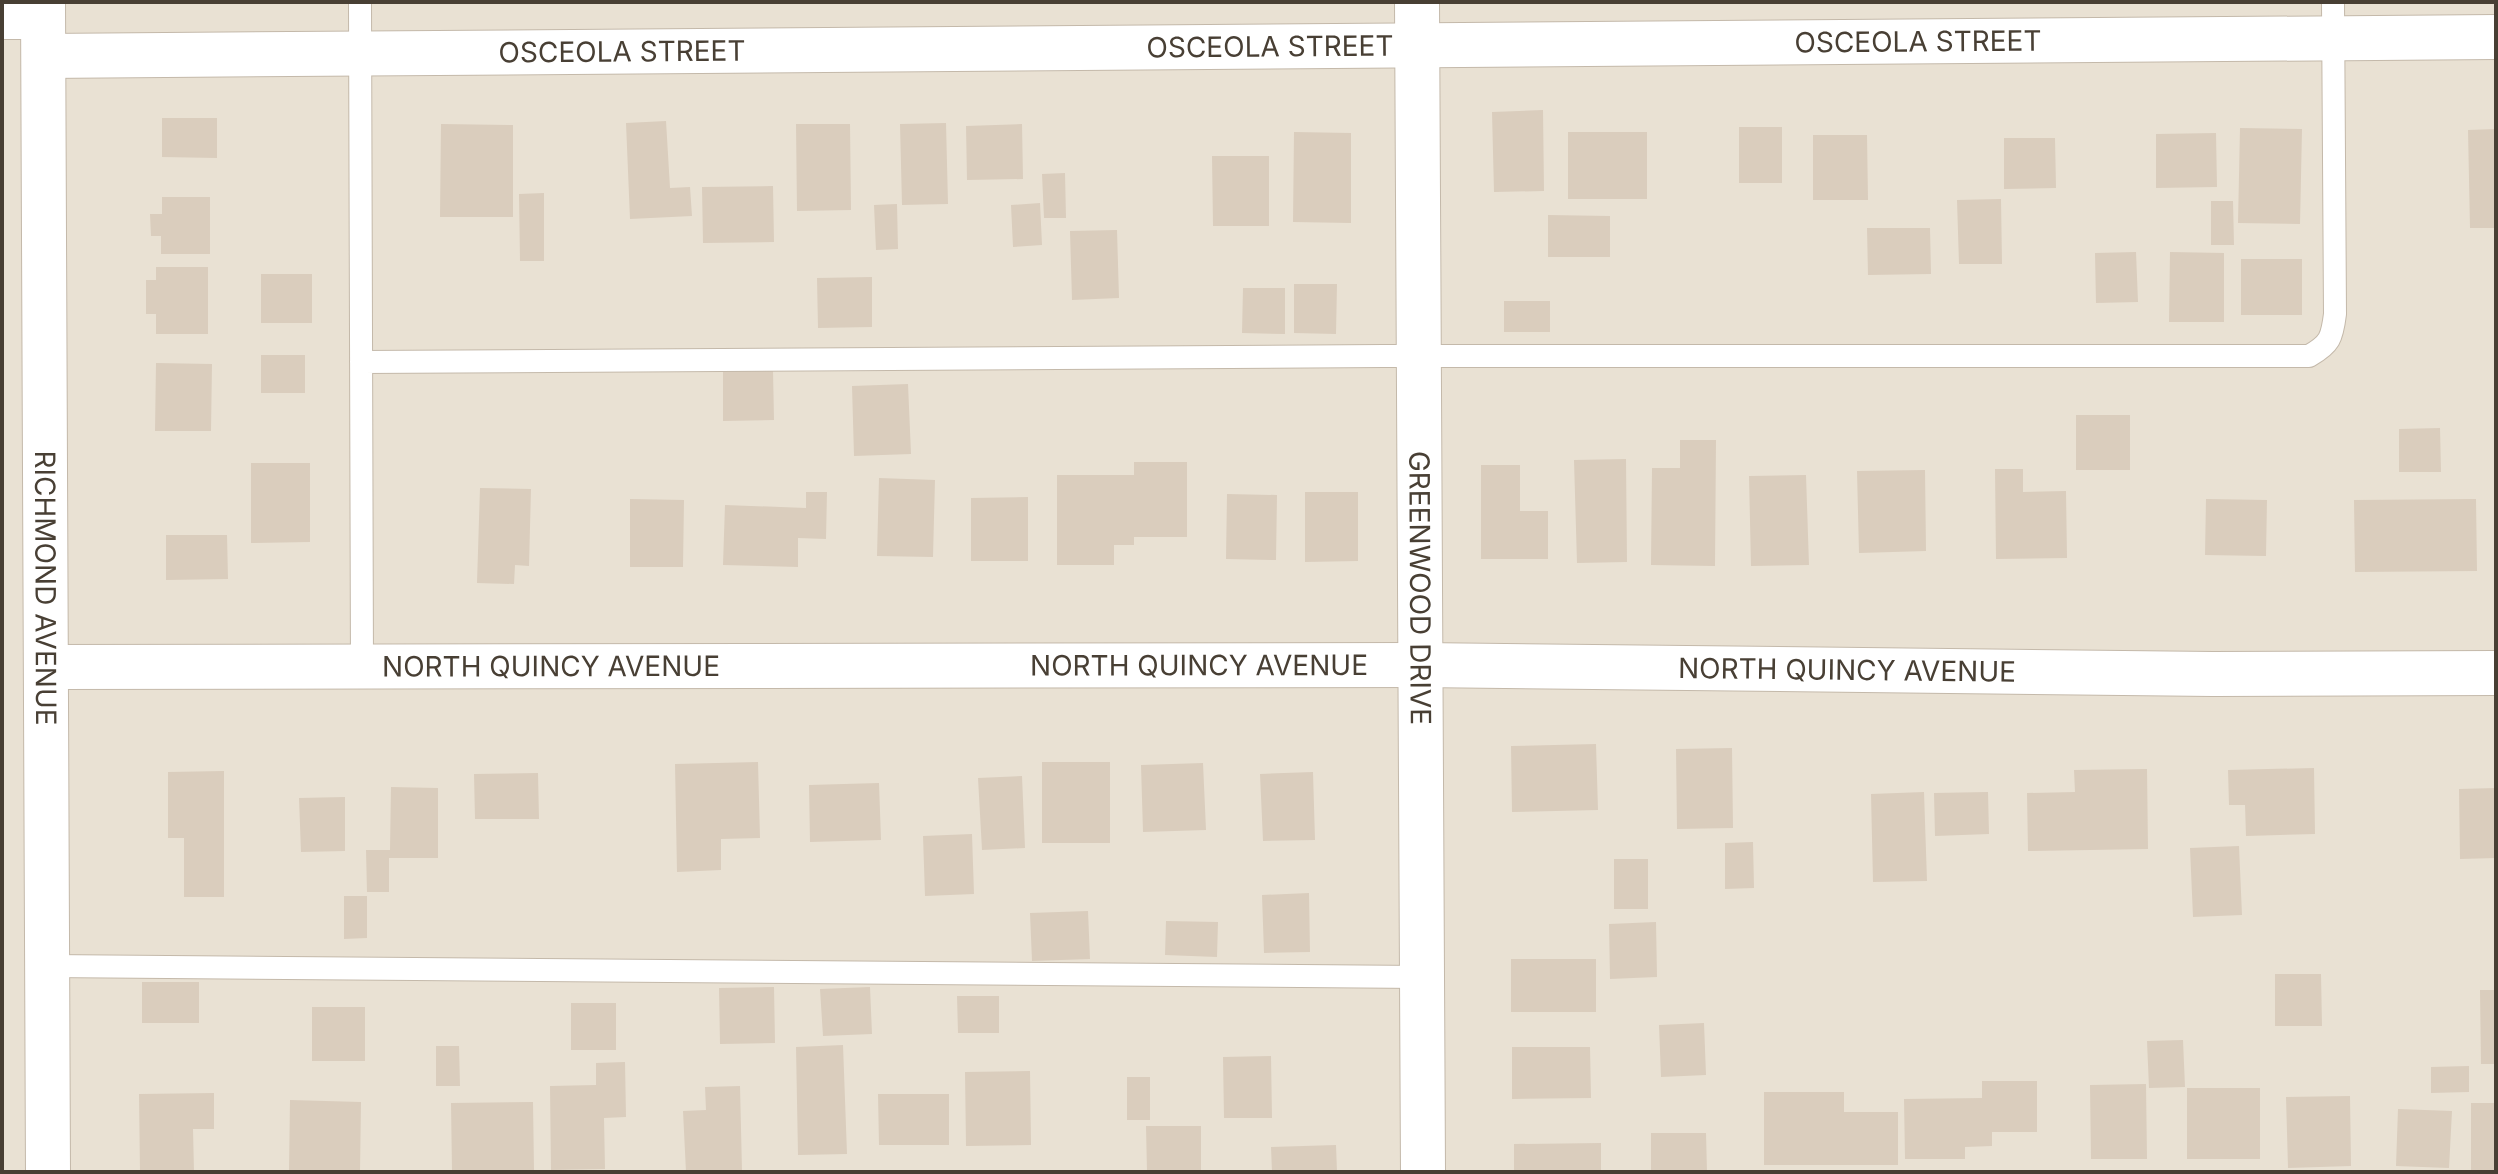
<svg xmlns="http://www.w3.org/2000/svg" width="2498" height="1174" viewBox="0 0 2498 1174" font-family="Inter,sans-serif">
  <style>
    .residential { fill: #e9e1d3 }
    .building { fill: #dacdbd }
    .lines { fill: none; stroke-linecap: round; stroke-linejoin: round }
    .service-casing { stroke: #c4b9aa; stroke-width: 24 }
    .minor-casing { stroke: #c4b9aa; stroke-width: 46 }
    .tertiary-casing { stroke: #c4b9aa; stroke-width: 46 }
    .service { stroke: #fff; stroke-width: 22 }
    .minor { stroke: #fff; stroke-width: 44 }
    .tertiary { stroke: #fff; stroke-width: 44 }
    .labels { text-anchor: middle; stroke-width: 7; stroke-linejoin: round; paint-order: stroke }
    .street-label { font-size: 28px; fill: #483f34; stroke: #fff }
  </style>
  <rect width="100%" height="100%" fill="#f5efe6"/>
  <path class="residential" d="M2,2H2496V1172H2Z"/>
  <path class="building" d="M1543,110L1544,191L1494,192L1492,112Z
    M162,118H217V158L162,157Z
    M666,121L670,188L690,187L692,216L630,219L626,123Z
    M946,123L948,204L902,205L900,124Z
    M441,124L513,125V217H440Z
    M796,124H850L851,210L797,211Z
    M1022,124L1023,179L967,180L966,126Z
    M1739,127H1782V183H1739Z
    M2240,128L2302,129L2300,224L2238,223Z
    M2496,129V228H2470L2468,130Z
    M1294,132L1351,133V223L1293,222Z
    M1568,132H1647V199H1568Z
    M2216,133L2217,187L2156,188V134Z
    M1813,135H1867L1868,200H1813Z
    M2004,138H2055L2056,188L2004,189Z
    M1212,156H1269V226H1213Z
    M1065,173L1066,218H1044L1042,174Z
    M773,186L774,242L703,243L702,187Z
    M544,193V261H520L519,194Z
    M162,197H210V254H161V236H151L150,214H162Z
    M2001,199L2002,264H1959L1957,200Z
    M2211,201H2233L2234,245H2211Z
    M1040,203L1042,245L1013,247L1011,205Z
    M897,204L898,249L876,250L874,205Z
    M1548,215L1610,216V257H1548Z
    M1867,228H1930L1931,274L1868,275Z
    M1117,230L1119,298L1072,300L1070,231Z
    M2136,252L2138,302L2096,303L2095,253Z
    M2170,252L2224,253V322H2169Z
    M2241,259H2302V315H2241Z
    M156,267H208V334H156V314H146V280H156Z
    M261,274H312V323H261Z
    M872,277V327L818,328L817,278Z
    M1294,284H1337L1336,334L1294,333Z
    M1243,288H1285V334L1242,333Z
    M1504,301H1550V332H1504Z
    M261,355H305V393H261Z
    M156,363L212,364L211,431H155Z
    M723,370H773L774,420L723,421Z
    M908,384L911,454L854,456L852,386Z
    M2076,415H2130V470H2076Z
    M2440,428L2441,472H2399V429Z
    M1680,440H1716L1715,566L1651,565L1652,468H1680Z
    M1626,459L1627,562L1577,563L1574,460Z
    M1134,462H1187V537H1134V545H1114V565H1057V475H1134Z
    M251,463H310V542L251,543Z
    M1481,465H1520V511H1548V559H1481Z
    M1995,469H2023V492L2066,491L2067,558L1996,559Z
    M1925,470L1926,551L1859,553L1857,471Z
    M1806,475L1809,565L1751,566L1749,476Z
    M879,478L935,480L933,557L877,556Z
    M480,488L531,489L529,566L515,565L514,584L477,583Z
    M806,492H827L826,539L798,538V567L723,565L725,505L806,508Z
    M1305,492H1358V561L1305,562Z
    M1227,494L1277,495L1276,560L1226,559Z
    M1028,497V561H971V498Z
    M630,499L684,500L683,567H630Z
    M2206,499L2267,500L2266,556L2205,555Z
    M2476,499L2477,571L2355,572L2354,500Z
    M166,535H227L228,579L166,580Z
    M1596,744L1598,810L1512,812L1511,746Z
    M1732,748L1733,828L1677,829L1676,749Z
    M758,762L760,838L721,839V870L677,872L675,764Z
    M1042,762H1110V843H1042Z
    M1203,763L1206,830L1143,832L1141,765Z
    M2314,768L2315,834L2246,836L2245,805H2229L2228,770Z
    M2147,769L2148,849L2028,851L2027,793L2075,792L2074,770Z
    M224,771V897H184V838H168V772Z
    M1313,772L1315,840L1263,841L1260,774Z
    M538,773L539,819H475L474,774Z
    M1022,776L1025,848L982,850L978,778Z
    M879,783L881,840L810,842L809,785Z
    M391,787L438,788V858H389V892H367L366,850H390Z
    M2496,788V858L2460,859L2459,789Z
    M1924,792L1927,881L1873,882L1871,794Z
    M1988,792L1989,834L1935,836L1934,793Z
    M345,797V851L301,852L299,798Z
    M972,834L974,894L925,896L923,836Z
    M1753,842L1754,888L1725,889V843Z
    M2239,846L2242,915L2193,917L2190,848Z
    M1614,859H1648V909H1614Z
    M1309,893L1310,952L1264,953L1262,895Z
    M344,896H367V938L344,939Z
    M1088,911L1090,959L1032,961L1030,913Z
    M1166,921L1218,922L1217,957L1165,955Z
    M1656,922L1657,977L1610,979L1609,924Z
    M1511,959H1596V1012H1511Z
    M2275,974H2321L2322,1026H2275Z
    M142,982H199V1023H142Z
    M774,987L775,1043L720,1044L719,988Z
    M870,987L872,1034L823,1036L820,989Z
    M2480,990H2496V1064H2481Z
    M957,996H999V1033H958Z
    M571,1003H616V1050H571Z
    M312,1007H365V1061H312Z
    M1704,1023L1706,1075L1661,1077L1659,1025Z
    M2183,1040L2185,1087L2149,1088L2147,1041Z
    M843,1045L847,1154L798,1155L796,1047Z
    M436,1046H459L460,1086H436Z
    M1512,1047H1590L1591,1098L1512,1099Z
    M1271,1056L1272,1118H1224L1223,1057Z
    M625,1062L626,1117L604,1118L605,1169L551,1170L550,1086L596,1085V1063Z
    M2469,1066V1092L2431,1093V1067Z
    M1030,1071L1031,1145L966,1146L965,1072Z
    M1127,1077H1150V1120H1127Z
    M1982,1081H2037V1132H1992V1146L1965,1147V1159H1905L1904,1099L1982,1098Z
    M2146,1084L2147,1159H2091L2090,1085Z
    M740,1086L742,1171L686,1172L683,1111L706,1110L705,1087Z
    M2187,1088H2260V1159H2187Z
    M1764,1092H1844V1112H1898V1165H1764Z
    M214,1093V1129H193L194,1172H140L139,1094Z
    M878,1094H949V1145H879Z
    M2350,1096L2351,1166L2288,1168L2286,1097Z
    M290,1100L361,1102L360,1171L289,1172Z
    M533,1102L534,1170L452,1171L451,1103Z
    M2471,1103H2496V1172H2471Z
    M2398,1109L2452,1111L2449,1168L2396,1166Z
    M1146,1126H1201V1172H1147Z
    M1651,1133H1706L1707,1172H1651Z
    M1601,1143V1172H1514V1144Z
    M1336,1145L1337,1172H1272L1271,1147Z"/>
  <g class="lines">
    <g class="service-casing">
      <path id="service" d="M360,2L362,667
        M361,362L1384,356H2309C2330,344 2332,338 2335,314L2333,2
        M48,966L1421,977"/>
    </g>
    <g class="minor-casing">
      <g id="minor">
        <path id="s1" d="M43,2L48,1172"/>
        <path d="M2,17H43"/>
        <path id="s2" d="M44,56L2496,37"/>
        <path id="s3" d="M47,667L1421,665L2213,674L2496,673"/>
      </g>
    </g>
    <g class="tertiary-casing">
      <g id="tertiary">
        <path id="s4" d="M1417,2L1423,1172"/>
      </g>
    </g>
    <use href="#service" class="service"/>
    <use href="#minor" class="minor"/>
    <use href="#tertiary" class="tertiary"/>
  </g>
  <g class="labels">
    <g class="street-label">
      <text dy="10" stroke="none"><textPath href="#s2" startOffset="1874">OSCEOLA STREET</textPath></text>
      <text dy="10" stroke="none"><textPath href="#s2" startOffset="1226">OSCEOLA STREET</textPath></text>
      <text dy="10" stroke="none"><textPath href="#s2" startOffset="578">OSCEOLA STREET</textPath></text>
      <text dy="10" stroke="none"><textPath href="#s1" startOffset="586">RICHMOND AVENUE</textPath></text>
      <text dy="10" stroke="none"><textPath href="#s4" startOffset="586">GREENWOOD DRIVE</textPath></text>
      <text dy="10" stroke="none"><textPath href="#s3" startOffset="1152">NORTH QUINCY AVENUE</textPath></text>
      <text dy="10" stroke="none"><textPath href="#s3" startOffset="504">NORTH QUINCY AVENUE</textPath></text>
      <text dy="10" stroke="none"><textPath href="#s3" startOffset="1800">NORTH QUINCY AVENUE</textPath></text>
    </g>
  </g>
  <rect width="2498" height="1174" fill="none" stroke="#483f34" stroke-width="8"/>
</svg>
